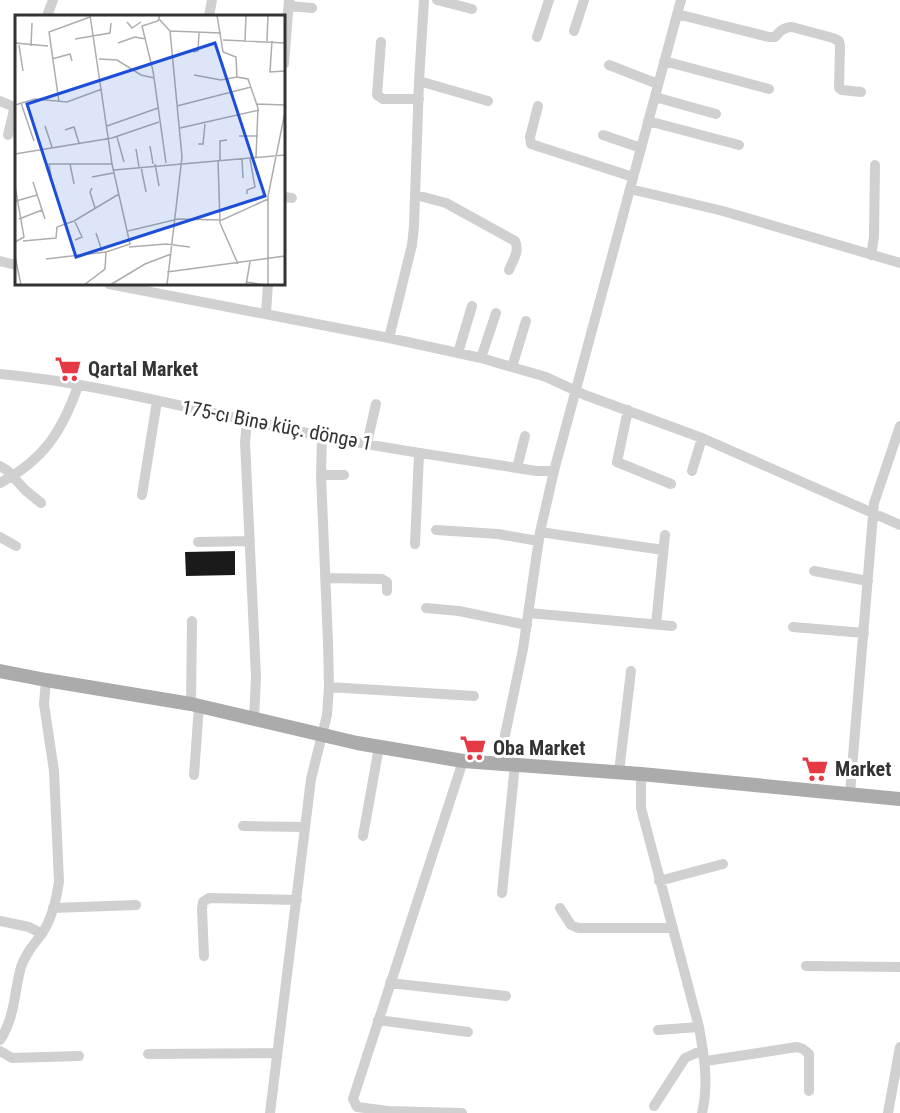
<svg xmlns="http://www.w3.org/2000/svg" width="900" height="1113" viewBox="0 0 900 1113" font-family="'Roboto Condensed',sans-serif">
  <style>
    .building { fill: #1a1a1a }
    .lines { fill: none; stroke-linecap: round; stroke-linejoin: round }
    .minor { stroke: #d0d0d0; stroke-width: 10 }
    .major { stroke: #ababab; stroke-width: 14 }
    .labels { text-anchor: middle; stroke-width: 6; stroke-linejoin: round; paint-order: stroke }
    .poi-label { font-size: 20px; font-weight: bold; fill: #333; stroke: #fff; text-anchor: start }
    .street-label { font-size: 20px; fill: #333; stroke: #fff }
    .inset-road { fill: none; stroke: #adadad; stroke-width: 1.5 }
    .view { fill: #1d4ed8; fill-opacity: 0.15; stroke: #1d4ed8; stroke-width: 3 }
    .inset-edge { fill: none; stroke: #333; stroke-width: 3 }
  </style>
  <rect width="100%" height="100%" fill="#fff"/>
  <path class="building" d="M235,551V575L186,576L185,552Z"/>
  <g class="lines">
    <path class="minor" d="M437,0L472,9
      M289,6L312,8
      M677,14L769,37H775C780,31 784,27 792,27L833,38L839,41L840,46L839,88L842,90L861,92
      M47,16L53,0
      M209,16L212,0
      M574,31L584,0
      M537,37L549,0
      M381,42L377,95L383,99H419
      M664,61L769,89
      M284,64L289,0
      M609,65L658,84
      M419,81L488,101
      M655,97L716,114
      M0,101L12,106L14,110L8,135
      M538,106L530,137L531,144L633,177
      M648,121L739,145
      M603,135L641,148
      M630,189L723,211L900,263
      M416,195L446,203L515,241C520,251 513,260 509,270
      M284,197L292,198
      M871,255L874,237L875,165
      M0,261L16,265
      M109,284L389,338L481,358L546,377L585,395L702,438L900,525
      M266,313L268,284
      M389,338L412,245L414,226L419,81L424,0
      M458,353L472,306
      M481,358L496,313
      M512,367L526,321
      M0,374C89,382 177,406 264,424C354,444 446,457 537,471H554
      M628,410L617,462L671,484
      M247,421L245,442L256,677L254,719
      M367,443L376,404
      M0,466L8,471L25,490L41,503
      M517,468L525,436
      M692,471L702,438
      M321,475H344
      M0,483C44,460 62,431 78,386
      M142,495L157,401
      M436,530L498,534L538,541
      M540,532L663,550
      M0,537L16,546
      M198,542L250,541
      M415,544L419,454
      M814,571L868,581
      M325,578L382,579L387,582V591
      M426,608L459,611L527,625
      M529,613L672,626
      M656,624L665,535
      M793,627L864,633
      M329,687L474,696
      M191,704L192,621
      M499,764L523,649L540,532L554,471L681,0
      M619,772L631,671
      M641,774V808L699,1027C704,1055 709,1084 702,1113
      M194,775L199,706
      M850,793L874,503L900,426
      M243,826L305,827
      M363,836L379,747
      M659,881L723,864
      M502,893L515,764
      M53,908L136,905
      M560,908L571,925L578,928H673
      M0,921L29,927L42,934
      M204,956L202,909L203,902L209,898L297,900
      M806,966L900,967
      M390,983L506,996
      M378,1020L468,1032
      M658,1030L699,1027
      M0,1040C15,1018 14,992 21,967C25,955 33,945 41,935C52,919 56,901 59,882L54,771L44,704L46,680
      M0,1051L12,1058L79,1056
      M148,1054L277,1053
      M706,1061L797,1047L803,1049L809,1054V1091
      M654,1106L685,1058L703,1050
      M270,1113L311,779L327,715L329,687L328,642L321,475L322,434
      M462,1113L388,1111L357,1107L353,1099L463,761
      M888,1113L900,1047"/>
    <path class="major" d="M0,671L46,680L191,704L357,743L463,761L641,774L900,799"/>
  </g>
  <defs>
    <g id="supermarket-bare" transform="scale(2.07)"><path d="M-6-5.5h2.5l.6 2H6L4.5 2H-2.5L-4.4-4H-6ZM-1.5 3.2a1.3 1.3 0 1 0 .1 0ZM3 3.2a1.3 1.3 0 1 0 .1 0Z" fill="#e63946" stroke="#fff" stroke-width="2.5" paint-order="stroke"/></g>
  </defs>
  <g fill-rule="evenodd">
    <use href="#supermarket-bare" x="68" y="369"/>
    <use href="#supermarket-bare" x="473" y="748"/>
    <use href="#supermarket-bare" x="815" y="769"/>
  </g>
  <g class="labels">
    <g class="poi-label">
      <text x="88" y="376">Qartal Market</text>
      <text x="493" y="755">Oba Market</text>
      <text x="835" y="776">Market</text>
    </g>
    <g class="street-label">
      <text transform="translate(277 425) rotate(11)" y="7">175-cı Binə küç. döngə 1</text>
    </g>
  </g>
  <g transform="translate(15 15)">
    <rect width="270" height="270" fill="#fff"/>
    <path class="inset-road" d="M145,0L143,6L127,11L138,56L151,148M202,0L208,37L221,42L222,62L233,64L243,93L241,142M144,4L155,16L167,142L152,270M112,7L117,13L126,7M155,16L206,18M60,24L95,18L96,8M208,25L270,28M230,26L231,0M252,26L253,0M257,26L255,57L270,56M0,28L33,31M103,28L120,22L131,24M4,30L8,56M16,31L17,8M178,37L183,36L184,18M37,44L55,39L57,46M84,44L102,45L126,60L139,63M179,60L206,65L222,62M44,87L34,17L75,2M6,88L19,126M242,89L270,90M0,90L20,84L52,87L87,74M162,91L236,72M30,111L37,132M92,111L143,93M165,113L244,95M50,115L59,112L64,128M224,121H243M102,122L109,147M183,129H188L190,109M135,131L138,149M121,134L124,152M0,139L97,123L144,107M227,144L228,163M203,145L205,208L223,249M205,145V126L212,125M55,149L59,169M140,149L144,171M126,152L131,177M99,155L270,140M77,162L98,158M18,167L30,204M37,168L34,149H97M0,171L9,222L0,227M77,173L75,177L80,193M232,179V175L240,172L235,144M1,186L22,180M4,204L27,195M60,207L67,222L60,225M113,216L163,204L207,205L253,184M81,218L87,236M8,226L41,223L42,212L59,206L104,179M114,232L151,229L175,232M0,241L6,270M31,244L91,237M152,257L270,241M231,267L250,270M69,270L90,254L91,237L115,229L97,149L75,0M95,270L130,249L156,239M231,270L235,247M253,270V181L270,97"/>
    <path class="view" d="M200,28L250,181L61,242L12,89Z"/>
    <rect width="270" height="270" class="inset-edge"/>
  </g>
</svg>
